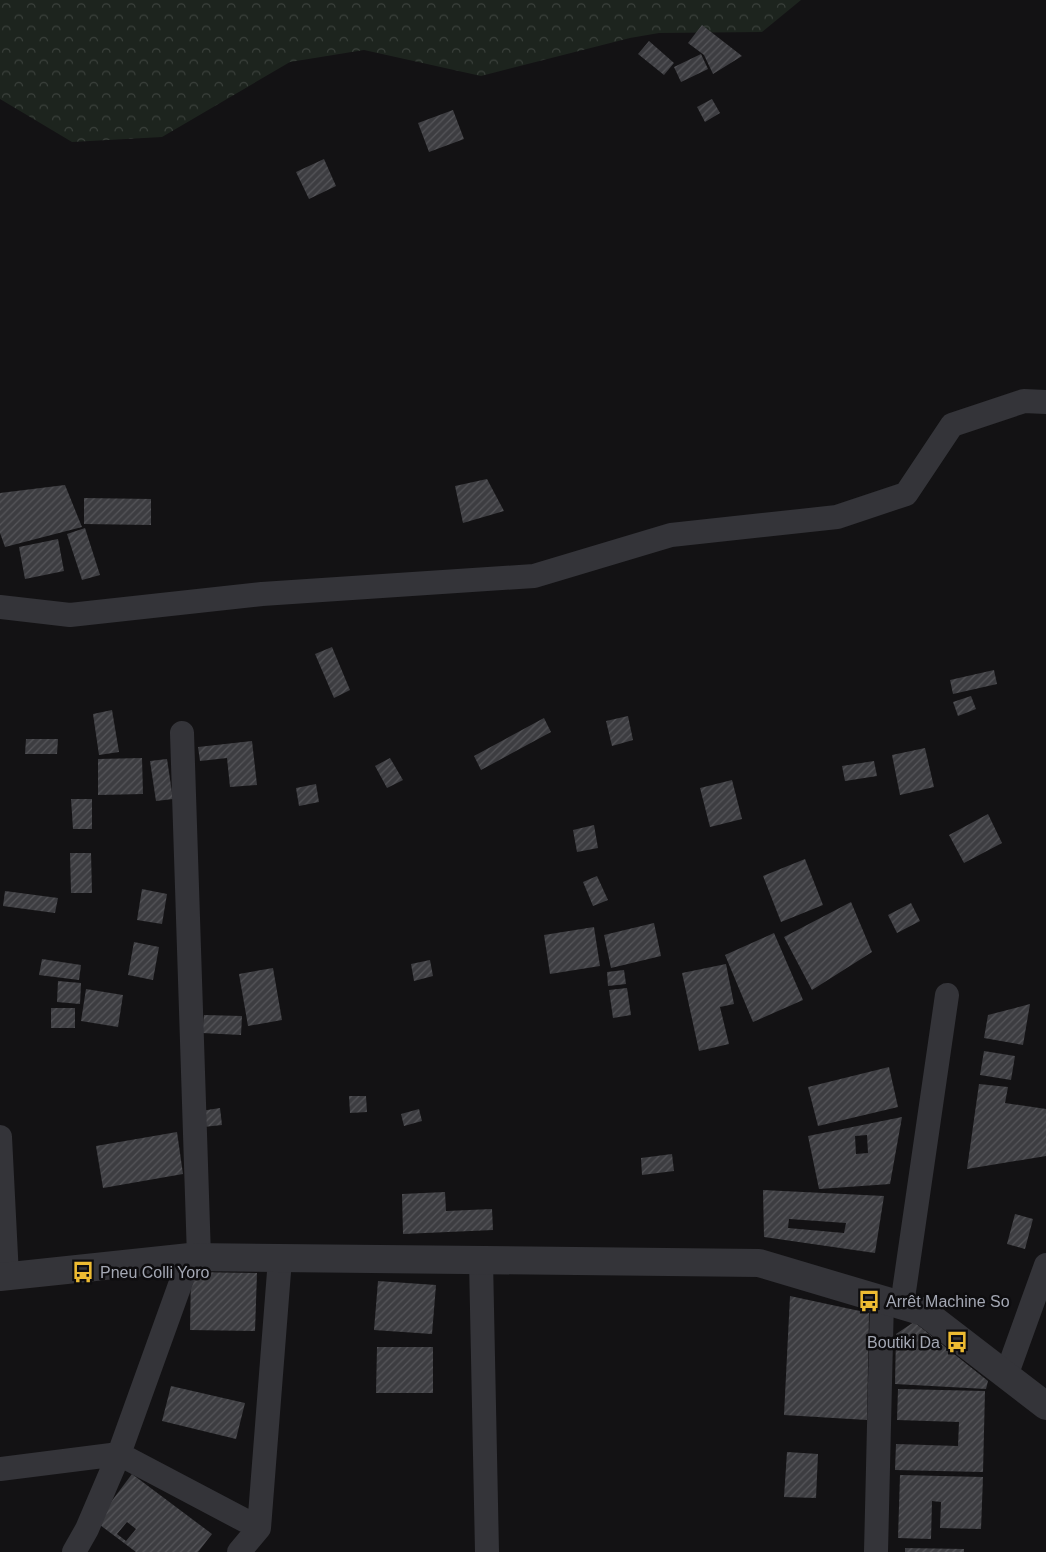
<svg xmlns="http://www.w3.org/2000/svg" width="1046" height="1552" viewBox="0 0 1046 1552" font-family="Helvetica,sans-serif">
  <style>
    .forest { fill: url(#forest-crowns) }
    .building { fill: url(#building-hatch); fill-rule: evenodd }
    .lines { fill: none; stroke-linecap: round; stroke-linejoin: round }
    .minor { stroke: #343439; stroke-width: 24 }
    .tertiary { stroke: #343439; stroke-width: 28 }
    .labels { text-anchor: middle; stroke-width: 5; stroke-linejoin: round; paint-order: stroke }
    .poi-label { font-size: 16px; fill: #a4a8b4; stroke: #0e0d0f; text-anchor: start }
  </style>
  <defs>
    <pattern id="forest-crowns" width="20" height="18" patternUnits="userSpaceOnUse" patternTransform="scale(1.25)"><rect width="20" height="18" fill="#1d241e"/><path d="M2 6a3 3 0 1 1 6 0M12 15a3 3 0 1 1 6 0" fill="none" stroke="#3b413c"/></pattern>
    <pattern id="building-hatch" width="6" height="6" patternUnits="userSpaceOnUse" patternTransform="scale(1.25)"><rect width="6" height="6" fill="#3d3d41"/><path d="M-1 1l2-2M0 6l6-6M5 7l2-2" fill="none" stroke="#56565a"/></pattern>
  </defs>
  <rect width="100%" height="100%" fill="#131214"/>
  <path class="forest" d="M0,0H801L762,32L659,33L630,38L481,76L364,50L290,62L162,137L72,142L0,99Z"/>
  <path class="building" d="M702,25L742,56L713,74L704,55L688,43Z
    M649,41L674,63L664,75L638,54Z
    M701,54L708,69L681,82L674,67Z
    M712,99L720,113L705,122L697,107Z
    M453,110L464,139L429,152L418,123Z
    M324,159L336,186L309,199L296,172Z
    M487,479L504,511L463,523L455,486Z
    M65,485L82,527L5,547L0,533V493Z
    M84,498L151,499V525L84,524Z
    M85,528L100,575L82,580L67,534Z
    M58,539L64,571L25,579L19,547Z
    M332,647L350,690L334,698L315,654Z
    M994,670L997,684L953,694L950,680Z
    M971,696L976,709L958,716L953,702Z
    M112,710L119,752L99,755L93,714Z
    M628,716L633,740L612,746L606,721Z
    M544,718L551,732L481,770L474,756Z
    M26,739H58L57,754H25Z
    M252,741L257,785L230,787L227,758L200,761L198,747Z
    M925,748L934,787L900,795L892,755Z
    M142,758L143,794L98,795V759Z
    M390,758L403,780L387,788L375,766Z
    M167,759L173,799L156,801L150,761Z
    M874,761L877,776L845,781L842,766Z
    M732,780L742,819L710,827L700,788Z
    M316,784L319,802L299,806L296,788Z
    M71,799H92V829H73Z
    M988,814L1002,843L964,863L949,835Z
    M594,825L598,848L577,852L573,830Z
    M70,853H91L92,893H71Z
    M805,859L823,905L781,922L763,876Z
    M597,876L608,900L593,906L583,882Z
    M142,889L167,894L162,924L137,920Z
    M5,891L58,898L55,913L3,906Z
    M851,902L872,952L812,990L784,937Z
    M911,903L920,921L897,933L888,915Z
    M654,923L661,956L611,968L604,935Z
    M594,927L600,966L550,974L544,935Z
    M774,933L803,1000L753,1022L725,955Z
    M134,942L159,947L153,980L128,975Z
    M42,959L81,965L79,980L39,975Z
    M430,960L433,976L414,981L411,964Z
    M726,964L734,1004L720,1007L729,1044L699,1051L682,973Z
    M273,968L282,1020L248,1026L239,974Z
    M624,970L626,984L608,986L607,972Z
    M58,981L81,983L80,1004L57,1002Z
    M627,988L631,1015L613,1018L609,990Z
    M86,989L123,995L118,1027L81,1021Z
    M1030,1004L1023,1045L984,1038L988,1015Z
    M51,1008H75V1028H51Z
    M204,1015L242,1016L241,1035L202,1033Z
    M984,1051L1015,1056L1011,1080L980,1075Z
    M889,1067L898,1107L818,1126L808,1087Z
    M979,1084L1008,1087L1005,1103L1046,1109V1156L967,1169Z
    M349,1096H366L367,1112L350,1113Z
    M220,1108L222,1125L203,1127L201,1111Z
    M419,1109L422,1121L404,1126L401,1114Z
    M902,1117L890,1184L819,1189L808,1136ZM867,1135L868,1153L856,1154L855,1136Z
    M177,1132L183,1174L103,1188L96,1146Z
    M672,1154L674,1171L642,1175L641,1158Z
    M763,1190L884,1196L875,1253L764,1237ZM789,1219L846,1223L844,1233L788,1228Z
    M445,1192L446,1211L492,1209L493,1230L403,1234L402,1194Z
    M1015,1214L1033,1219L1025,1249L1007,1244Z
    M191,1272L257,1273L255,1331L190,1330Z
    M378,1281L436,1285L432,1334L374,1330Z
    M790,1296L869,1313L867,1420L784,1415Z
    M914,1322L988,1381L986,1389L895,1384L896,1334Z
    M377,1347H433V1393H376Z
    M171,1386L245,1403L236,1439L162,1421Z
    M898,1389L985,1391L983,1472L895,1470L896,1444L958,1446L959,1422L897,1420Z
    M787,1452L818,1454L816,1498L784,1497Z
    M132,1474L212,1534L198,1552H136L96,1522ZM127,1522L136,1529L126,1541L117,1534Z
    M900,1475L983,1477L981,1529L940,1528L941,1502L932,1501L931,1539L898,1538Z
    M905,1548L964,1549V1552H905Z"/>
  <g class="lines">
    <path class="minor" d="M0,607L70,615L262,594L534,576L671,535L837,517L906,494L952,425L1024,401L1046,402
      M182,733L199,1257
      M0,1137L7,1276
      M481,1260L487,1552
      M902,1305L947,995
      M1006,1376L1046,1265
      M0,1469L119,1454L259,1528
      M74,1552L87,1529L119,1454L190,1257
      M239,1552L259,1528L280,1259
      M876,1552L882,1299"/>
    <path class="tertiary" d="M0,1277L190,1257L759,1263L924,1312L1046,1406"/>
  </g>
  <defs>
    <g id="bus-bare" transform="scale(1.725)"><path d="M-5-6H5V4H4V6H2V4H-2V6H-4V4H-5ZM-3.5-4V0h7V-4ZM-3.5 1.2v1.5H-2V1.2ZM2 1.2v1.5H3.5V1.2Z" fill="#edbb32" stroke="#0e0d0f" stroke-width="2.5" paint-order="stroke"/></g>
  </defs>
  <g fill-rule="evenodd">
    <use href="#bus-bare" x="83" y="1272"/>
    <use href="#bus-bare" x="869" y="1301"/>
    <use href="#bus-bare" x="957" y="1342"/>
  </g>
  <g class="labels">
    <g class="poi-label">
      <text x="100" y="1278">Pneu Colli Yoro</text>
      <text x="886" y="1307">Arrêt Machine So</text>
      <text x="940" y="1348" text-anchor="end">Boutiki Da</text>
    </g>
  </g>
</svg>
